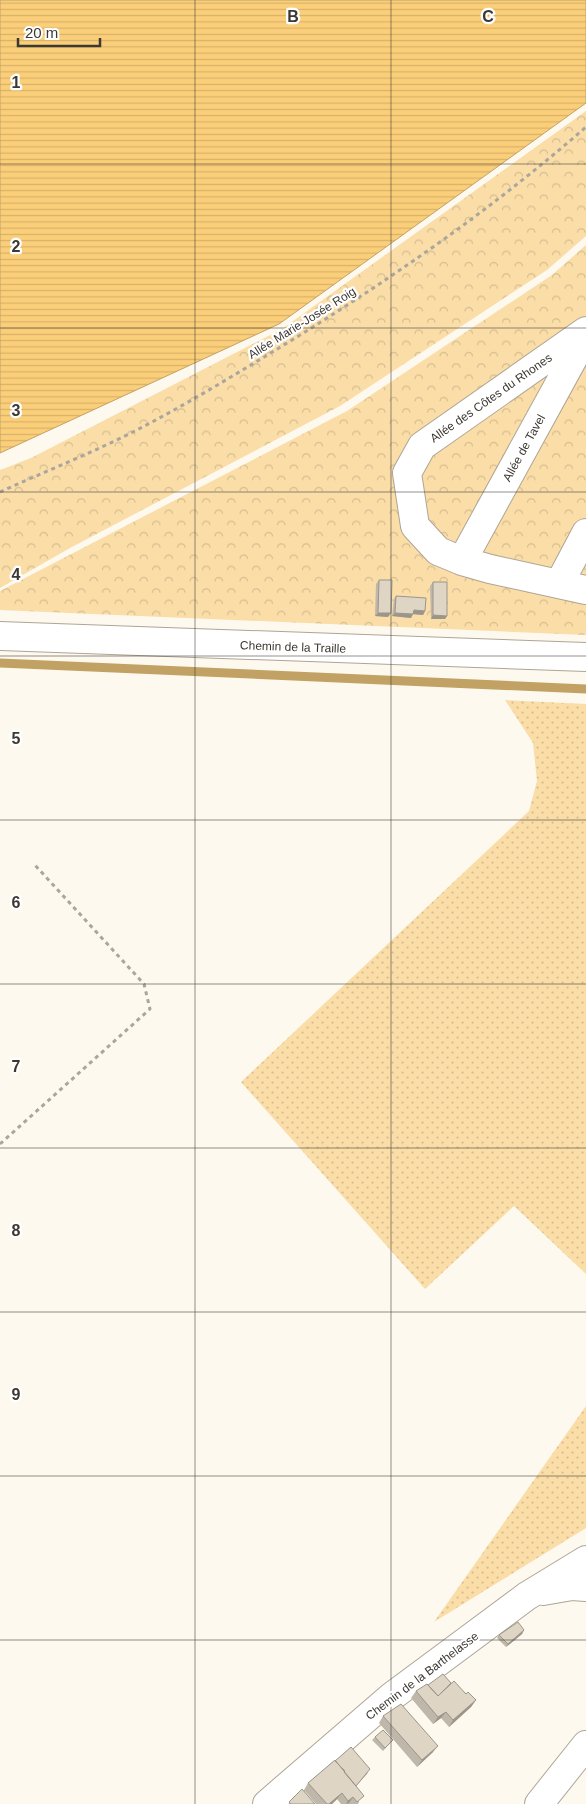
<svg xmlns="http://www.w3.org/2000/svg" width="586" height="1804" viewBox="0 0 586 1804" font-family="Arial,sans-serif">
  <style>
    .grass { fill: url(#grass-dots) }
    .forest { fill: url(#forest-crowns) }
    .water { fill: url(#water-rules); stroke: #c2a264 }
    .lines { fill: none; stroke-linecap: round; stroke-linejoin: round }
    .stream { stroke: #c2a264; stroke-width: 9 }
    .minor-casing { stroke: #aea596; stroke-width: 30 }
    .path { stroke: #aaa59d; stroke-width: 3; stroke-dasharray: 4 4; stroke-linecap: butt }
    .minor { stroke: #fff; stroke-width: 28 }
    .wall { fill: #bfb7a9 }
    .shaded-wall { fill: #9b958a }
    .building { fill: #ded5c5; stroke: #9b958a }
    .grid { fill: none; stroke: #3c3832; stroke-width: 1; stroke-opacity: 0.55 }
    .labels { text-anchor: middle; stroke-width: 4.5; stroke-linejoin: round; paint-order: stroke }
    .street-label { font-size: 12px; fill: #3c3832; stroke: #fff }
    .grid-label { font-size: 16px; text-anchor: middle; font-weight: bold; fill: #3c3832; stroke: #fff; stroke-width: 4.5; stroke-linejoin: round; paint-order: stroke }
  </style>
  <defs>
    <pattern id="grass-dots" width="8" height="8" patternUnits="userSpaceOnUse" patternTransform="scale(1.25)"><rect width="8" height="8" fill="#fadda7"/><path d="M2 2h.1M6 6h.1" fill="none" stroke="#d7be90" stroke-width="1.8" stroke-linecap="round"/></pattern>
    <pattern id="forest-crowns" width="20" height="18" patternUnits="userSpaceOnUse" patternTransform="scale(1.25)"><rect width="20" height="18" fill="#fadda7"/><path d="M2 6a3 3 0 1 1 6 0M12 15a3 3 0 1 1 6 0" fill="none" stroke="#d7be90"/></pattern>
    <pattern id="water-rules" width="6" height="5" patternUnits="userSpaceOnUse" patternTransform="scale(1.25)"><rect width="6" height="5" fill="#fbcf7a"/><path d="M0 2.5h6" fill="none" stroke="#d8b26a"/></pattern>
  </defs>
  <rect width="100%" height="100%" fill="#fef9ef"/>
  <path class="grass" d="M505,700L586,704V1274L514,1206L425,1289L241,1082L529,811L537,781L533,743Z
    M586,1406V1528L434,1622Z"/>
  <path class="forest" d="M586,111V236L547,270L340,406L70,548L0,588V470L31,458L282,329Z
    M586,245V635L0,610V591L347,411L552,275Z"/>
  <path class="water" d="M0,0H586V103L279,324L0,453Z"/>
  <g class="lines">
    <path class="stream" d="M0,663L586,689"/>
    <g class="minor-casing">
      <path id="minor" d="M586,331L422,446L407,473L415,526L438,551L462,561L490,569L586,590
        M462,561L586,335
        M559,584L586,533
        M0,636L586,657
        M543,1591L572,1586L586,1587
        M267,1804L391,1697L527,1596L586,1560
        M539,1804L586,1745"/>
    </g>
    <path class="path" d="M0,492C44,472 89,454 131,433C182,407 231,377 279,348C387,282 491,210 586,127
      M0,1144L150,1009L144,984L34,864"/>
    <use href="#minor" class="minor"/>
  </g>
  <path class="wall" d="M379,580L388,617L375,616L376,584Z
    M433,582L447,616L445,619H431L430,586Z
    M396,596L425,611L423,615L413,614L411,618L392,616L394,599Z
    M524,1630L522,1634L506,1647L497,1638L499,1635Z
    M451,1683L476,1700L471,1707L449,1727L441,1718L433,1724L411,1698L416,1691Z
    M383,1716L433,1752L417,1767L379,1723Z
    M375,1737L393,1740L383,1751L372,1740Z
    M335,1760L368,1773L356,1786L359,1802L358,1804H341L337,1799L332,1804H316L304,1790L308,1783Z"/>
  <path class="shaded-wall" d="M414,610L425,611L423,615L411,614Z
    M378,613H391L388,617L375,616Z
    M395,613L413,614L411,618L392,616Z
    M433,615L447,616L445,619H431Z
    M524,1630L522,1634L506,1647L508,1644Z
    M476,1700L471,1707L449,1727L453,1720Z
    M446,1712L441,1718L433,1724L438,1717Z
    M438,1746L433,1752L417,1767L422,1760Z
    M342,1793L337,1799L332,1804H329Z
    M353,1797L349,1803L346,1804L348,1801Z"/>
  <path class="building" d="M379,580H392L391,613H378Z
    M433,582H447V616L433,615Z
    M396,596L426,598L425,611L414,610L413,614L395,613Z
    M518,1622L524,1630L508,1644L499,1635Z
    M443,1674L451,1683L438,1696L428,1685Z
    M454,1681L466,1694L468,1692L476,1700L453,1720L446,1712L438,1717L416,1691L427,1684L438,1696Z
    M401,1704L438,1746L422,1760L383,1716Z
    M383,1730L393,1740L385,1748L375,1737Z
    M351,1747L370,1769L356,1786L344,1772L345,1771L335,1761Z
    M335,1760L364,1796L357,1802L353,1797L348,1801L342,1793L329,1804H327L308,1783Z
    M302,1789L315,1804H291L289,1802Z"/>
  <path class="grid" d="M195,0V1804M391,0V1804M0,164H586M0,328H586M0,492H586M0,656H586M0,820H586M0,984H586M0,1148H586M0,1312H586M0,1476H586M0,1640H586"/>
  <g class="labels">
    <g class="street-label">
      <text transform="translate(302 323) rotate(-32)" y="4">Allée Marie-Josée Roig</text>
      <text transform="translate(491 398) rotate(-35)" y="4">Allée des Côtes du Rhones</text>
      <text transform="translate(524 448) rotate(-61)" y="4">Allée de Tavel</text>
      <text transform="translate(293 647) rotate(2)" y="4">Chemin de la Traille</text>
      <text transform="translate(422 1676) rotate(-37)" y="4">Chemin de la Barthelasse</text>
    </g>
  </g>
  <g class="grid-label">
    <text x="293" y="22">B</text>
    <text x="488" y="22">C</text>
    <text x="16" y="88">1</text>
    <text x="16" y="252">2</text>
    <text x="16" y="416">3</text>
    <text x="16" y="580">4</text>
    <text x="16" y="744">5</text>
    <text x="16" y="908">6</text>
    <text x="16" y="1072">7</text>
    <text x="16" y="1236">8</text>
    <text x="16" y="1400">9</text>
  </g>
  <path d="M18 38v8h82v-8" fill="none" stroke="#3c3832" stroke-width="2.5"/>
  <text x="25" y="38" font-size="15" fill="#3c3832" stroke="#ffffff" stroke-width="4" paint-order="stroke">20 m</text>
</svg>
